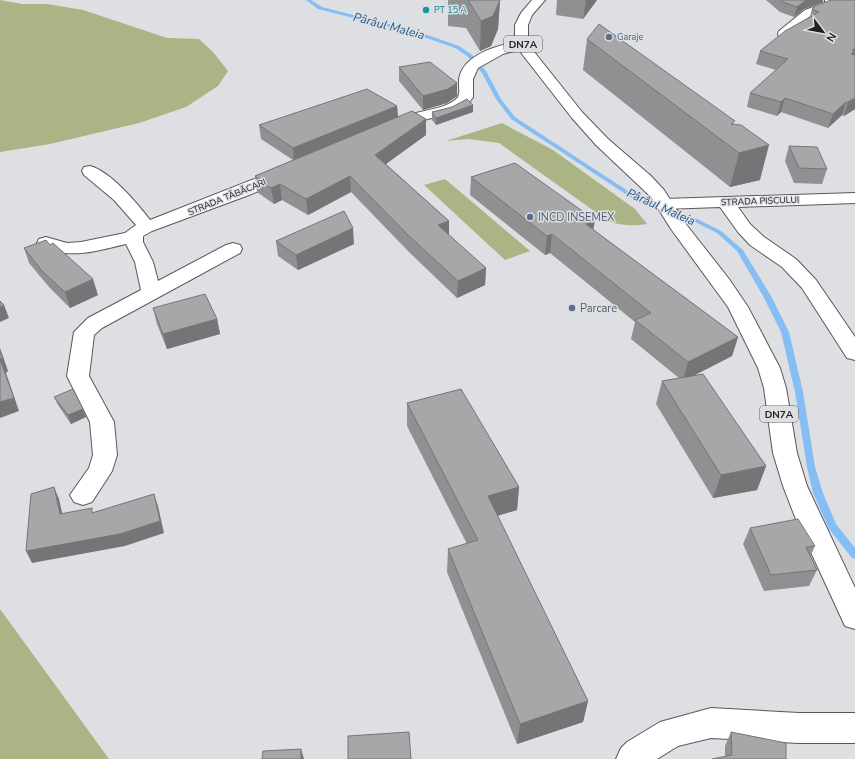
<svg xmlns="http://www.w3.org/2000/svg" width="855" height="759" viewBox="0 0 855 759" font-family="'Nunito Sans',sans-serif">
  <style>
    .green { fill: #abb484 }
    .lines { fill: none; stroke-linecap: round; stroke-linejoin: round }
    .stream { fill: #85bef5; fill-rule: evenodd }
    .minor-casing { stroke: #56585a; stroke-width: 2 }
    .primary-casing { stroke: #56585a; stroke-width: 2 }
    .minor { fill: #fff; fill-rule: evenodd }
    .primary { fill: #fff; fill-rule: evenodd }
    .wall { fill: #909092 }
    .shaded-wall { fill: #757577 }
    .building { fill: #a7a7aa; stroke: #757577 }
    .culture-dot { fill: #0f9aa8; stroke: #dedfe2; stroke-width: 1.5 }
    .service-dot { fill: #5c6f8a; stroke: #dedfe2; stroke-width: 1.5 }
    .labels { text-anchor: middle; stroke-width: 3; stroke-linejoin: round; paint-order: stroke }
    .far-culture-label { font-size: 9px; fill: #0d838f; stroke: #dedfe2; text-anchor: start }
    .far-service-label { font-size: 9px; fill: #4e5e75; stroke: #dedfe2; text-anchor: start }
    .far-street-label { font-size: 9px; fill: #202122; stroke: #dedfe2 }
    .shield { fill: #dedfe2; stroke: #595a5c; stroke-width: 1 }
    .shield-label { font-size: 10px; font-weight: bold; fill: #202122 }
    .service-label { font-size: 11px; fill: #4e5e75; stroke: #dedfe2; text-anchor: start }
    .water-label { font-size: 12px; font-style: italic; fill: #1b578a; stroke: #dedfe2 }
  </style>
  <rect width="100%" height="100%" fill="#dedfe2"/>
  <path class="green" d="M0,0L22,4H47L83,10L167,38L199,39L213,52L228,71L218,86L186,107L139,123L50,144L0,152Z
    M502,123L553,150L635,209L647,224C633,226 622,226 608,221L499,143L468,139L446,141Z
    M445,179L530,251L505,260L424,185Z
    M0,609L109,759H0Z"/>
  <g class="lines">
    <path class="stream" d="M306,0H311L322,7L416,31L459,46L471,54L486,71L501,99L515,117L631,193L647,202L697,219L721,231L743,250L771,296L789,332L803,392L815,467L823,493L836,524L855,548V559L852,558L829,529L813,493L807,467L795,392L781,332L763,296L737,251L717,233L693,221L643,204L627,195L511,119L496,99L482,73L467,56L455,48L412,33L318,9Z"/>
    <g class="minor-casing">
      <path id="minor" d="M825,0H837L835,8L813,16L789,37H779L778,34L779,31L805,10L825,3Z
        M523,40L528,41L530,44L528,47L503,54L478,68L473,79V97L466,107L455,112L420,121L397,131H387L384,128C396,111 439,113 455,100C462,95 458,87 459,80C462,53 501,45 523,40Z
        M90,166C110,171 137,203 150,220L277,170L283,169L289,170L291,174L289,178L249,195L152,231L143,236V242L153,262L158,281L226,245L233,243L240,245L242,249L240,253L102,328L94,335L89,376L114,422L117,455L112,471L92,502L83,505L74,502L70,495L89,468L93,455L90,422L67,376L74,332L88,318L141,290L135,262L126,244C100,250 76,258 50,250C44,248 40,248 37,243L39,239L46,237L67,243L81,242L125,233L136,225L114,200L84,175L82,171L84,167Z
        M855,193V203L738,207L750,224L764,237L796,259L816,280L855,337V360L847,358L802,288L782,267L750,245L738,232L720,207L664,209L658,208L655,204L658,200L664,199Z
        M711,708L799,713H855V743H799L711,738L678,746L657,759H616L621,748L627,742L660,722Z"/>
    </g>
    <g class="primary-casing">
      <path id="primary" d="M532,0H545L532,15L528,25V38L535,53L582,112L608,139L651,176L664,190L685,223L729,279L748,307L780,368L786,388L797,453L807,486L855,588V629L845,626L797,522L783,486L773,453L764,388L758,368L728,307L671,229L651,197L596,145L572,118L522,54L515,38V25L521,13Z"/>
    </g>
    <use href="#minor" class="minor"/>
    <use href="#primary" class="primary"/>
  </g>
  <path class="wall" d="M448,0H500L498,29L491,46L480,51L466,28L448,26Z
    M557,0H597L583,19L556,15Z
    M766,0H823V2L804,9L794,17L780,12Z
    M817,5L855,109L844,116L842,115L828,128L781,112L777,116L747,107L750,93L776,70L756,64L760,51L810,16L812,9Z
    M587,39L734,124L760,180L730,187L583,70Z
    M399,67L457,83V96L447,103L423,110L399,81Z
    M473,105V112L436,125L432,120V112Z
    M397,106L398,117L426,135L386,164L449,221V235L486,268L485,285L457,298L409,252L351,192L308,215L282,200L274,204L257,192L255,176L293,160L261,139L259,125Z
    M789,146L827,169L822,184L794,183L785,161Z
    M471,177L594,230L738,337L732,356L693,376L766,466L757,490L713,498L656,404L662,381L679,378L631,339L635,322L550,253L545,255L470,195Z
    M276,241L354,244L298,270L278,256Z
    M50,245L98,295L70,308L49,287L29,263L24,248Z
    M153,308L217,319L220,334L167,349L157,324Z
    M54,397L86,417L71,424L58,405Z
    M407,403L519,487L517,510L497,516L588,701L583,722L517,744L447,572L448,549L467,544L407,426Z
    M750,528L815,546L810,557L817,570L809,586L764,591L743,544Z
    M731,732L786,759L725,756V746Z"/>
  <path class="shaded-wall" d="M500,0L498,29L491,46L480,51L481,21Z
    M586,0H597L583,19Z
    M806,0H823V2L804,9L794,17L797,7Z
    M855,48V58L846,67L852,50Z
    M457,83V96L447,103L423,110V96Z
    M785,98L781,112L777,116L781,102Z
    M855,98V109L844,116L848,102Z
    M846,102L842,115L828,128L833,114Z
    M473,105V112L436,125V118Z
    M397,106L398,119L294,161L293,148Z
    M426,119V135L376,171L375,155Z
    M769,145L760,180L730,187L739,153Z
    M350,176L351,192L308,215L306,199Z
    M280,184L282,200L274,204L271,188Z
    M595,220L592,238L586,224Z
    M449,221V238L438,225Z
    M353,228L354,244L298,270L296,255Z
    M552,234L550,253L545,255L547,236Z
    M486,268L485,285L457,298L458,281Z
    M93,279L98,295L70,308L65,292Z
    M4,305L9,318L0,322V307Z
    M217,319L220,334L167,349L163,334Z
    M738,337L732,356L683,381L688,362Z
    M0,348L8,371L6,373L19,411L0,418Z
    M83,409L86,417L71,424L68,415Z
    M766,466L757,490L713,498L721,475Z
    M54,487L59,499L65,526L60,514Z
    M519,487L517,510L486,519L488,496Z
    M154,494L158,506L164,533L125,546L32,563L26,551Z
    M588,701L583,722L517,744L520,724Z
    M301,749L304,759H301Z"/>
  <path class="building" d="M468,0H500L493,16L481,21Z
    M781,0H806L797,7L783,2Z
    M831,0H855V48L852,50L855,51L851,54L855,55V98L848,102H846L833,114L785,98L781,102L750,93L788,59L760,51L785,31L819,12L812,9L817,5Z
    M599,24L735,121L731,124L741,125L769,145L739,153L587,39Z
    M430,62L457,83L448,89L423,96L399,67Z
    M367,89L397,106L293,148L259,125Z
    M467,99L473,105L436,118L432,112L452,107Z
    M412,111L426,119L375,155L449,221L438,225L486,268L458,281L408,235L350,176L306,199L280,184L271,188L255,176Z
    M789,146L817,147L827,169L799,168Z
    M515,163L595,220L586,224L603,237L738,337L688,362L635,320L651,313L552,234L547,236L471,177Z
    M344,211L353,228L296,255L276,241Z
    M46,240L50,245L53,243L93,279L65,292L43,272L24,248Z
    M205,294L217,319L163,334L153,308Z
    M0,301L4,305L0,307Z
    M0,351L3,358L0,359L14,398L0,402Z
    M703,374L766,466L721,475L662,381Z
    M73,389L83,409L68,415L54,397Z
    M461,389L519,487L488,496L588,701L520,724L448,549L478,540L407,403Z
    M54,487L60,514L92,508V513L154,494L160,521L120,534L26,551L31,494Z
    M798,519L815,546L806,547L817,570L771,575L750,528Z
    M409,732L411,759H348V736Z
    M731,732L786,743V759H712L732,755Z
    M301,749V759H262L263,751Z"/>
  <circle class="culture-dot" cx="426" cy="10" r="4"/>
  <g class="service-dot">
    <circle cx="609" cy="37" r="4"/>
    <circle cx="530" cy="217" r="4"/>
    <circle cx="572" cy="308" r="4"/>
  </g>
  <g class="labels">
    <g class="far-culture-label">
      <text x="434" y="13">PT 15 A</text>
    </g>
    <g class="far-service-label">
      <text x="617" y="40">Garaje</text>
    </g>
    <g class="far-street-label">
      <text transform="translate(227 197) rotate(-22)" y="3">STRADA TĂBĂCARI</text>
      <text transform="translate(760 201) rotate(-2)" y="3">STRADA PISCULUI</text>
    </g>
    <g class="shield">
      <rect x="504" y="36" width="38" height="16" rx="3"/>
      <rect x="760" y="406" width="38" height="16" rx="3"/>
    </g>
    <g class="shield-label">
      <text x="523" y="48">DN7A</text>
      <text x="779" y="418">DN7A</text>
    </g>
    <g class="service-label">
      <text x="538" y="221">INCD INSEMEX</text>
      <text x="580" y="312">Parcare</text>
    </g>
    <g class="water-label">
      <text transform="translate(389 26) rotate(15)" y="4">Pârâul Maleia</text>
      <text transform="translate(661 207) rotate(24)" y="4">Pârâul Maleia</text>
    </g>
  </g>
  <g transform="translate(823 32) rotate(122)" stroke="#dedfe2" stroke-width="3" paint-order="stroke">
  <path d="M0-3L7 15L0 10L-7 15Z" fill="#202122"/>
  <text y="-6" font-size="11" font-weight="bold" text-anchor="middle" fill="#202122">N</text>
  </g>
</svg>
